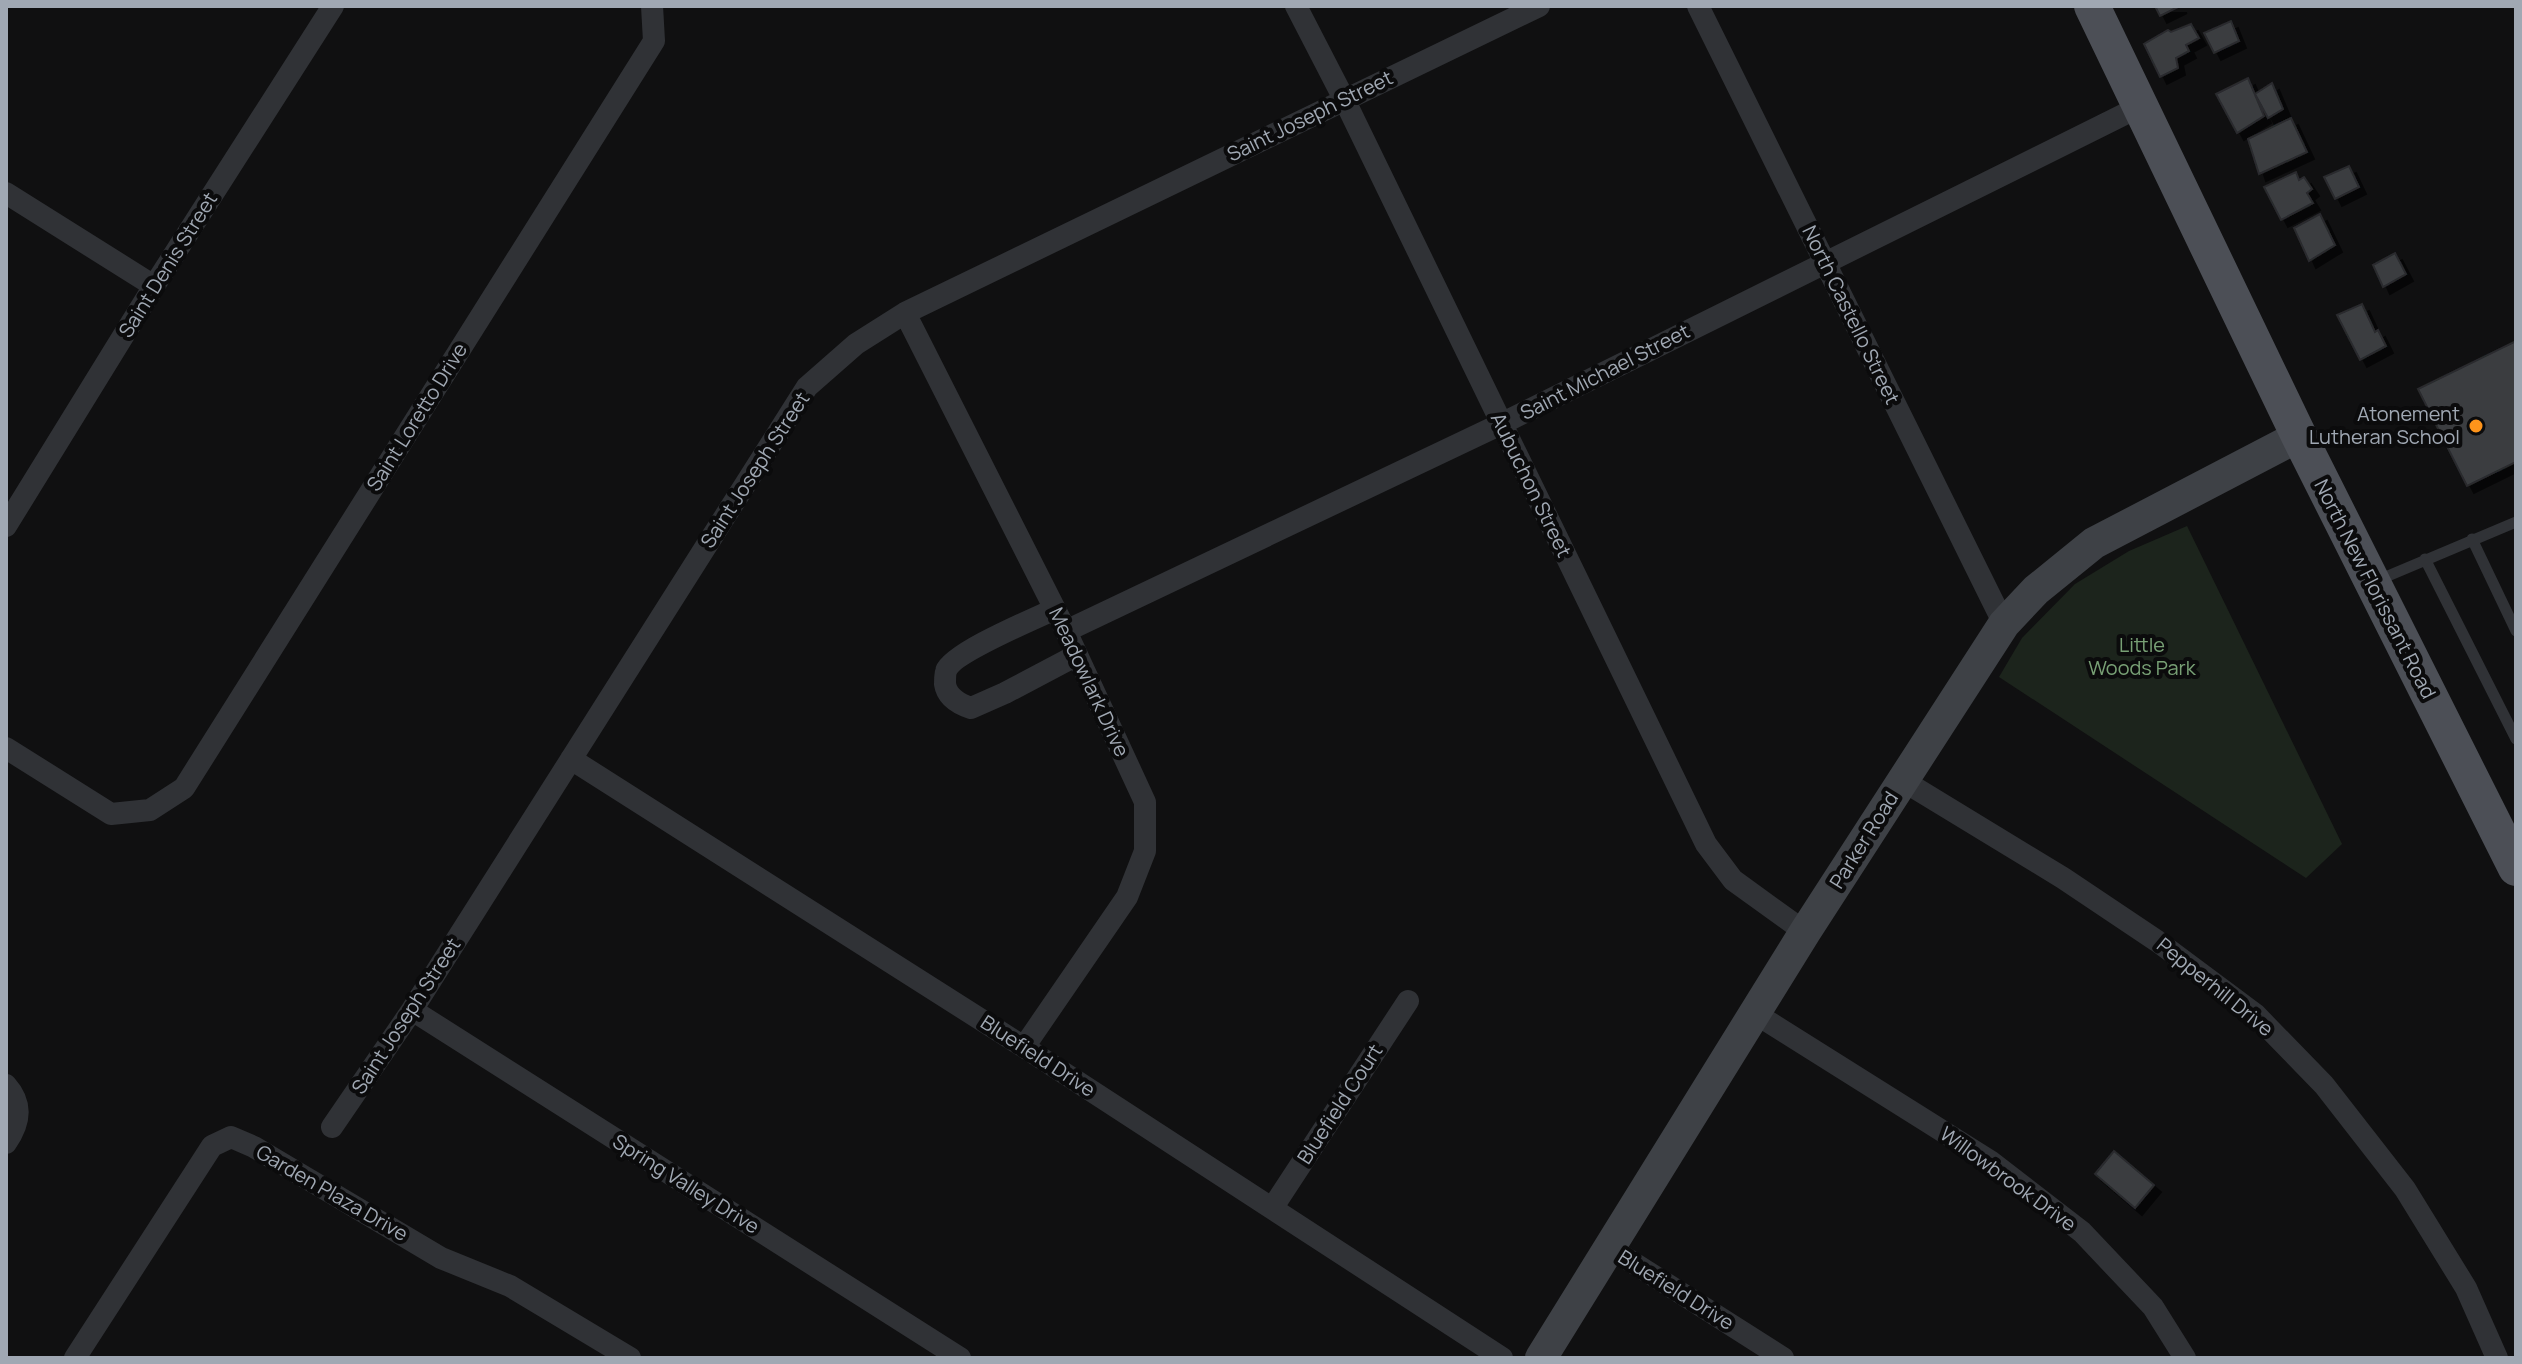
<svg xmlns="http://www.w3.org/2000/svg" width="2522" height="1364" viewBox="0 0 2522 1364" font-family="Manrope,sans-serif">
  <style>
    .green { fill: #1c241c }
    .building { fill: #3b3e41; stroke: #292a2d; stroke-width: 2; filter: url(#shadow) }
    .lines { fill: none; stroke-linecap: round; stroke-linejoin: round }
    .lane { stroke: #303236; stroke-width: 11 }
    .street { stroke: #303236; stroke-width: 22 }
    .secondary { stroke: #3e4146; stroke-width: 32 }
    .primary { stroke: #4c4f56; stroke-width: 36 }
    .poi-dot { fill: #fe941b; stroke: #0b0b0c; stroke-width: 3 }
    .labels { text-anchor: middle; stroke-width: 8; stroke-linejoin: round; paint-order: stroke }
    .street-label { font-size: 20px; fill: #a0a8b3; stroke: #0b0b0c }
    .poi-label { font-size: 20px; fill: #a0a8b3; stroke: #0b0b0c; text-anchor: end }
    .park-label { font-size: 20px; fill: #78a075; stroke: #0b0b0c }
  </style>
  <defs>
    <filter id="shadow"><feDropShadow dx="7" dy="7" stdDeviation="0" flood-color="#0009"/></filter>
  </defs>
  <rect width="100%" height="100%" fill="#101011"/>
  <path class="green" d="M2187,526L2342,844L2306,878L1999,677L2022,638L2075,584L2129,551Z"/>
  <path class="building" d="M2155,6H2180L2160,16Z
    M2231,21L2239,41L2214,53L2204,33Z
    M2191,24L2199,38L2186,45L2189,51L2176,58L2178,68L2160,77L2144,44L2168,30L2171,32Z
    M2248,78L2264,116L2237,133L2216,94Z
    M2272,83L2283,109L2268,118L2255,94Z
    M2291,118L2307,152L2259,174L2248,139Z
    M2349,166L2359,187L2335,199L2324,177Z
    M2296,172L2299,180L2304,177L2312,189L2307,193L2313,203L2281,220L2264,187Z
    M2320,214L2335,245L2309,261L2294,228Z
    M2395,253L2406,274L2383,287L2373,265Z
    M2362,304L2375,332L2378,330L2386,346L2360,360L2337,315Z
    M2516,341V462L2467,486L2418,389Z
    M2114,1151L2154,1185L2135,1208L2095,1174Z"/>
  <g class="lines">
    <path class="lane" d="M2472,539L2516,631
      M2425,559L2516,739
      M2376,581L2516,522"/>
    <path class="street" d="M1296,6L1344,99L1706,844L1733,880L1805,932
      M1698,6L2004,624
      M6,193L154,286
      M905,313L1066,631L1145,802V851L1127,897L1024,1047
      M6,526L154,286L333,6
      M1055,609C1034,619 952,653 946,671C945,672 945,682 945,684C947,697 959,704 971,708L1005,693L1077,655
      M1066,631L1501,424L2141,106
      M6,748L111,814L150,810L184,788L654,41L652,6
      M571,759L1024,1047L1502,1358
      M1902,780L2063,878L2157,941L2255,1014L2324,1085L2405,1189L2466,1288L2497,1358
      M412,1010L960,1358
      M1756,1014L1990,1161L2082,1232L2153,1307L2185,1358
      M6,1085C23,1104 20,1123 6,1143
      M332,1127L412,1010L807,387L856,344L905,313L1539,6
      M1273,1207L1408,1001
      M1610,1248L1783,1358
      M75,1358L212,1146L231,1137L254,1147L441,1258L510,1286L630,1358"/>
    <path class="secondary" d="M1541,1358L1805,932L2004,624L2036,590L2094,543L2299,436"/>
    <path class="primary" d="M2092,6L2299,436L2516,868"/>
  </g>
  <circle class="poi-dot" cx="2476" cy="426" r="8"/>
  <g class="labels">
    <g class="street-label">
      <text transform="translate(1310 116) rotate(-26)" y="7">Saint Joseph Street</text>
      <text transform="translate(168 265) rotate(-58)" y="7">Saint Denis Street</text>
      <text transform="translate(1851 315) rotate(64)" y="7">North Castello Street</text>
      <text transform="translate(1605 372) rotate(-27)" y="7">Saint Michael Street</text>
      <text transform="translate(417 417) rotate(-58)" y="7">Saint Loretto Drive</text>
      <text transform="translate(755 470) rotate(-57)" y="7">Saint Joseph Street</text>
      <text transform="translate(1531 485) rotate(64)" y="7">Aubuchon Street</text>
      <text transform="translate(2375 589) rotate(63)" y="7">North New Florissant Road</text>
      <text transform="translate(1089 682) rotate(65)" y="7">Meadowlark Drive</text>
      <text transform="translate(1864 840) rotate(-58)" y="7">Parker Road</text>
      <text transform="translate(2215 987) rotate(39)" y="7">Pepperhill Drive</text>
      <text transform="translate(406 1016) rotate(-57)" y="7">Saint Joseph Street</text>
      <text transform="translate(1038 1056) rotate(33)" y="7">Bluefield Drive</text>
      <text transform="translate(1340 1104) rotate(-57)" y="7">Bluefield Court</text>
      <text transform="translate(2008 1179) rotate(36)" y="7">Willowbrook Drive</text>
      <text transform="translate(686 1184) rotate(32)" y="7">Spring Valley Drive</text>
      <text transform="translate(332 1193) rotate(30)" y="7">Garden Plaza Drive</text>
      <text transform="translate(1676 1290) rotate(32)" y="7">Bluefield Drive</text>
    </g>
    <g class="poi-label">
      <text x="2460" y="421">Atonement<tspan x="2460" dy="23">Lutheran School</tspan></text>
    </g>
    <g class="park-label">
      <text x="2142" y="652">Little<tspan x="2142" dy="23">Woods Park</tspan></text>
    </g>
  </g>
  <rect width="2522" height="1364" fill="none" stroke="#a0a8b3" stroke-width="16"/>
</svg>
